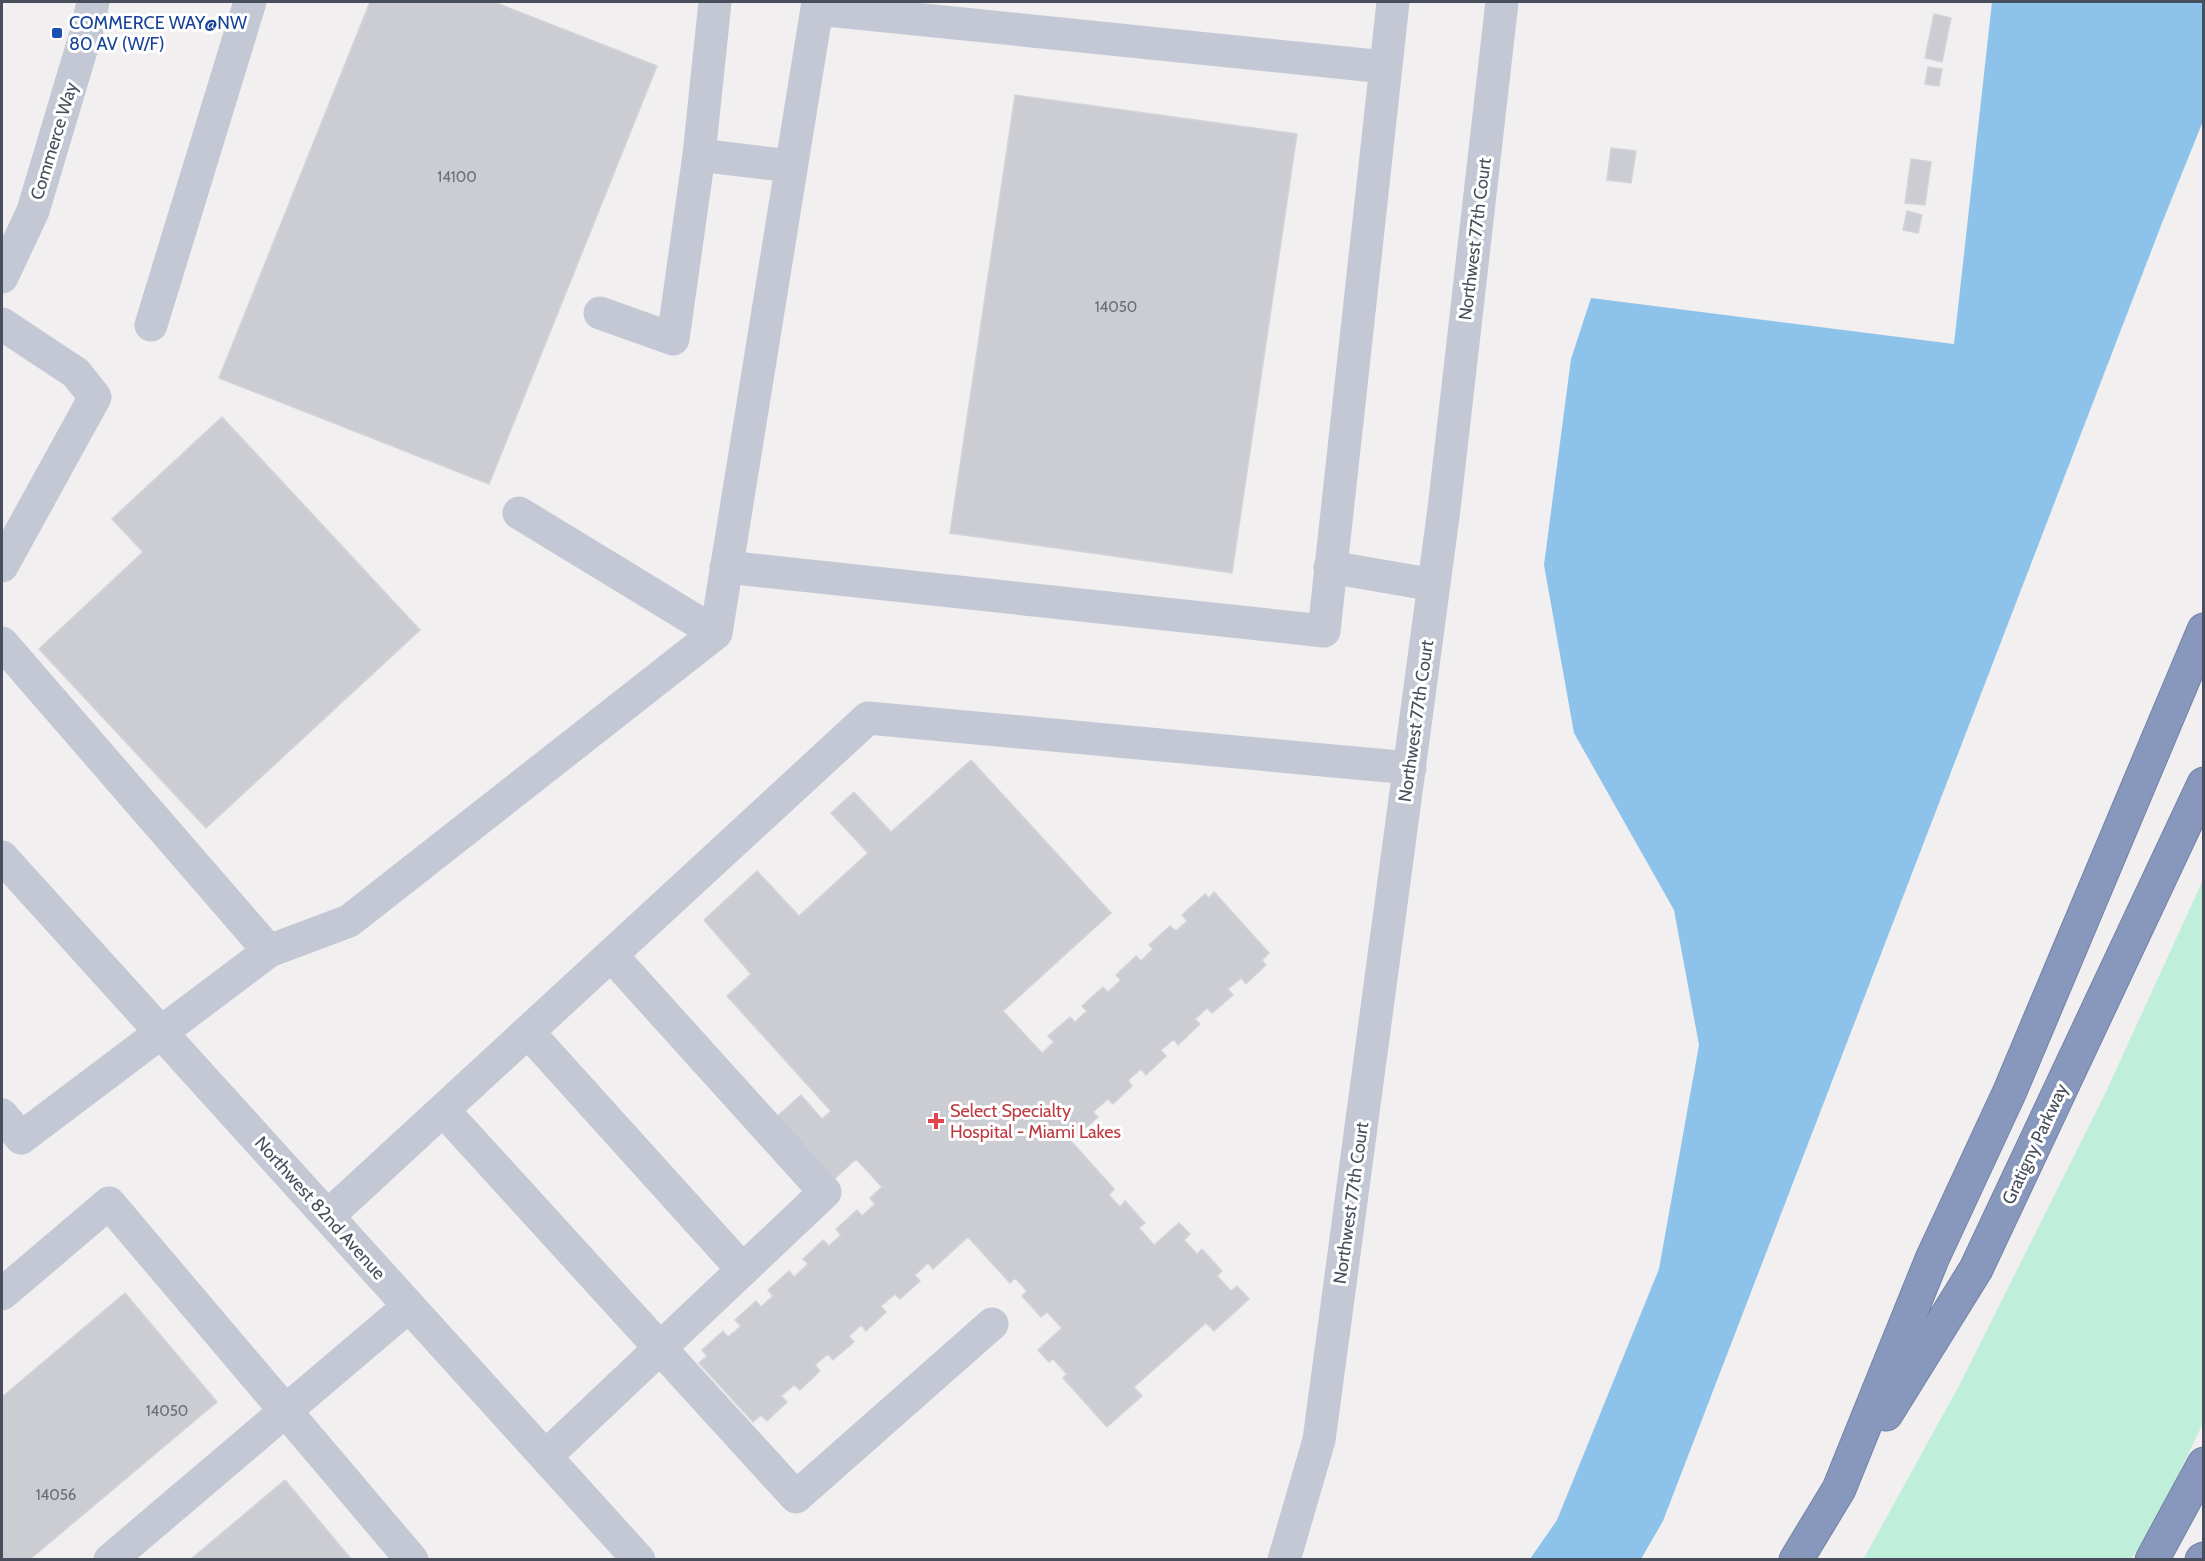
<svg xmlns="http://www.w3.org/2000/svg" width="2205" height="1561" viewBox="0 0 2205 1561" font-family="Cabin,sans-serif">
  <style>
    .green { fill: #bfeeda }
    .water { fill: #8dc3ea }
    .building { fill: #cccdd3; stroke: #d3d4da; stroke-width: 1.5 }
    .lines { fill: none; stroke-linecap: round; stroke-linejoin: round }
    .highway-casing { stroke: #7382a8; stroke-width: 35 }
    .minor { stroke: #c3c8d4; stroke-width: 33 }
    .highway { stroke: #8897bc; stroke-width: 33 }
    .transit-dot { fill: #1a4fb4; stroke: #fff; stroke-width: 2 }
    .health-dot { fill: #e0444e; stroke: #fff; stroke-width: 2 }
    .labels { text-anchor: middle; stroke-width: 6; stroke-linejoin: round; paint-order: stroke }
    .number-label { font-size: 15px; fill: #696e7a }
    .transit-label { font-size: 18px; fill: #164399; stroke: #fff; text-anchor: start }
    .street-label { font-size: 18px; fill: #484e5c; stroke: #fff }
    .health-label { font-size: 18px; fill: #be3a42; stroke: #fff; text-anchor: start }
  </style>
  <rect width="100%" height="100%" fill="#f1efef"/>
  <path class="green" d="M2203,880V1423L2153,1527L2131,1559L1863,1560L1960,1384L2105,1094Z"/>
  <path class="water" d="M1992,2H2203V121L2162,223L1663,1521L1641,1559H1530L1557,1520L1659,1269L1699,1045L1674,910L1574,733L1544,565L1571,359L1591,298L1954,344Z"/>
  <path class="building" d="M370,2H494L657,66L489,484L219,378Z
    M1934,14L1951,18L1942,62L1925,58Z
    M1928,67L1942,69L1939,86L1925,84Z
    M1015,95L1297,134L1232,573L950,533Z
    M1611,148L1636,151L1631,183L1607,180Z
    M1911,159L1931,162L1925,205L1905,203Z
    M1907,211L1922,215L1918,233L1903,230Z
    M222,417L420,630L206,828L39,649L143,552L112,519Z
    M971,760L1111,913L1003,1011L1042,1053L1054,1042L1048,1036L1070,1017L1075,1022L1087,1011L1082,1006L1103,987L1108,992L1121,980L1116,975L1136,956L1141,961L1153,949L1149,945L1170,926L1176,931L1187,921L1182,915L1205,894L1209,898L1214,892L1269,953L1262,960L1266,965L1246,984L1241,978L1228,989L1233,995L1212,1013L1207,1008L1195,1019L1200,1024L1178,1045L1174,1039L1161,1050L1166,1056L1146,1075L1141,1069L1128,1080L1132,1086L1113,1104L1108,1099L1093,1112L1098,1117L1071,1141L1114,1189L1109,1195L1120,1207L1125,1201L1145,1223L1139,1228L1154,1245L1179,1223L1190,1234L1184,1240L1197,1254L1202,1249L1222,1271L1217,1276L1231,1291L1237,1286L1249,1299L1214,1331L1206,1323L1134,1387L1142,1396L1107,1427L1063,1378L1067,1374L1053,1359L1049,1362L1038,1350L1062,1328L1047,1312L1041,1317L1022,1296L1027,1291L1015,1278L1010,1283L968,1237L933,1269L928,1263L915,1275L920,1281L900,1299L895,1294L881,1306L886,1312L866,1331L861,1325L849,1336L854,1342L833,1360L828,1354L815,1365L820,1371L800,1390L794,1385L781,1396L787,1402L767,1421L761,1415L753,1422L699,1363L707,1356L702,1350L723,1331L728,1337L741,1326L735,1320L756,1301L761,1307L773,1296L768,1290L789,1271L794,1277L808,1264L803,1259L823,1240L829,1246L841,1235L836,1229L857,1210L862,1216L875,1204L870,1198L882,1187L856,1159L831,1182L774,1119L801,1095L822,1119L831,1111L727,996L751,974L704,920L757,871L799,916L868,853L831,813L854,792L891,832Z
    M125,1293L217,1402L29,1560H2V1397Z
    M285,1480L352,1560H190Z"/>
  <g class="lines">
    <g class="highway-casing">
      <path id="highway" d="M1886,1414L1976,1269L2204,784
        M1796,1560L1839,1489L1932,1259L2010,1091L2204,630
        M2152,1560L2204,1464
        M2202,1560L2204,1559"/>
    </g>
    <path class="minor" d="M715,2L699,155L791,166
      M817,9L1385,67
      M2,277L33,211L87,30L93,2
      M600,313L673,339L699,155
      M2,324L76,373L95,397L2,566
      M151,325L250,2
      M519,513L716,633L818,2
      M726,567L1324,631L1393,2
      M1330,567L1434,585
      M2,643L269,951L21,1138L2,1115
      M2,857L639,1560
      M269,951L349,921L716,633
      M528,1032L743,1270
      M443,1110L796,1497L992,1324
      M328,1216L868,718L1410,768
      M2,1294L109,1203L412,1560
      M546,1456L825,1192L611,955
      M110,1560L409,1306
      M1284,1560L1319,1440L1444,509L1502,2"/>
    <use href="#highway" class="highway"/>
  </g>
  <rect class="transit-dot" x="51" y="27" width="12" height="12" rx="3"/>
  <path class="health-dot" d="M933 1112h6v6h6v6h-6v6h-6v-6h-6v-6h6z"/>
  <g class="labels">
    <g class="number-label">
      <text x="457" y="182">14100</text>
      <text x="1116" y="312">14050</text>
      <text x="167" y="1416">14050</text>
      <text x="56" y="1500">14056</text>
    </g>
    <g class="transit-label">
      <text x="69" y="29">COMMERCE WAY@NW<tspan x="69" dy="21">80 AV (W/F)</tspan></text>
    </g>
    <g class="street-label">
      <text transform="translate(54 141) rotate(-73)" y="6">Commerce Way</text>
      <text transform="translate(1475 239) rotate(-83)" y="6">Northwest 77th Court</text>
      <text transform="translate(1416 721) rotate(-82)" y="6">Northwest 77th Court</text>
      <text transform="translate(2035 1144) rotate(-65)" y="6">Gratigny Parkway</text>
      <text transform="translate(1351 1203) rotate(-82)" y="6">Northwest 77th Court</text>
      <text transform="translate(320 1208) rotate(48)" y="6">Northwest 82nd Avenue</text>
    </g>
    <g class="health-label">
      <text x="950" y="1117">Select Specialty<tspan x="950" dy="21">Hospital - Miami Lakes</tspan></text>
    </g>
  </g>
  <rect width="2205" height="1561" fill="none" stroke="#484e5c" stroke-width="6"/>
</svg>
